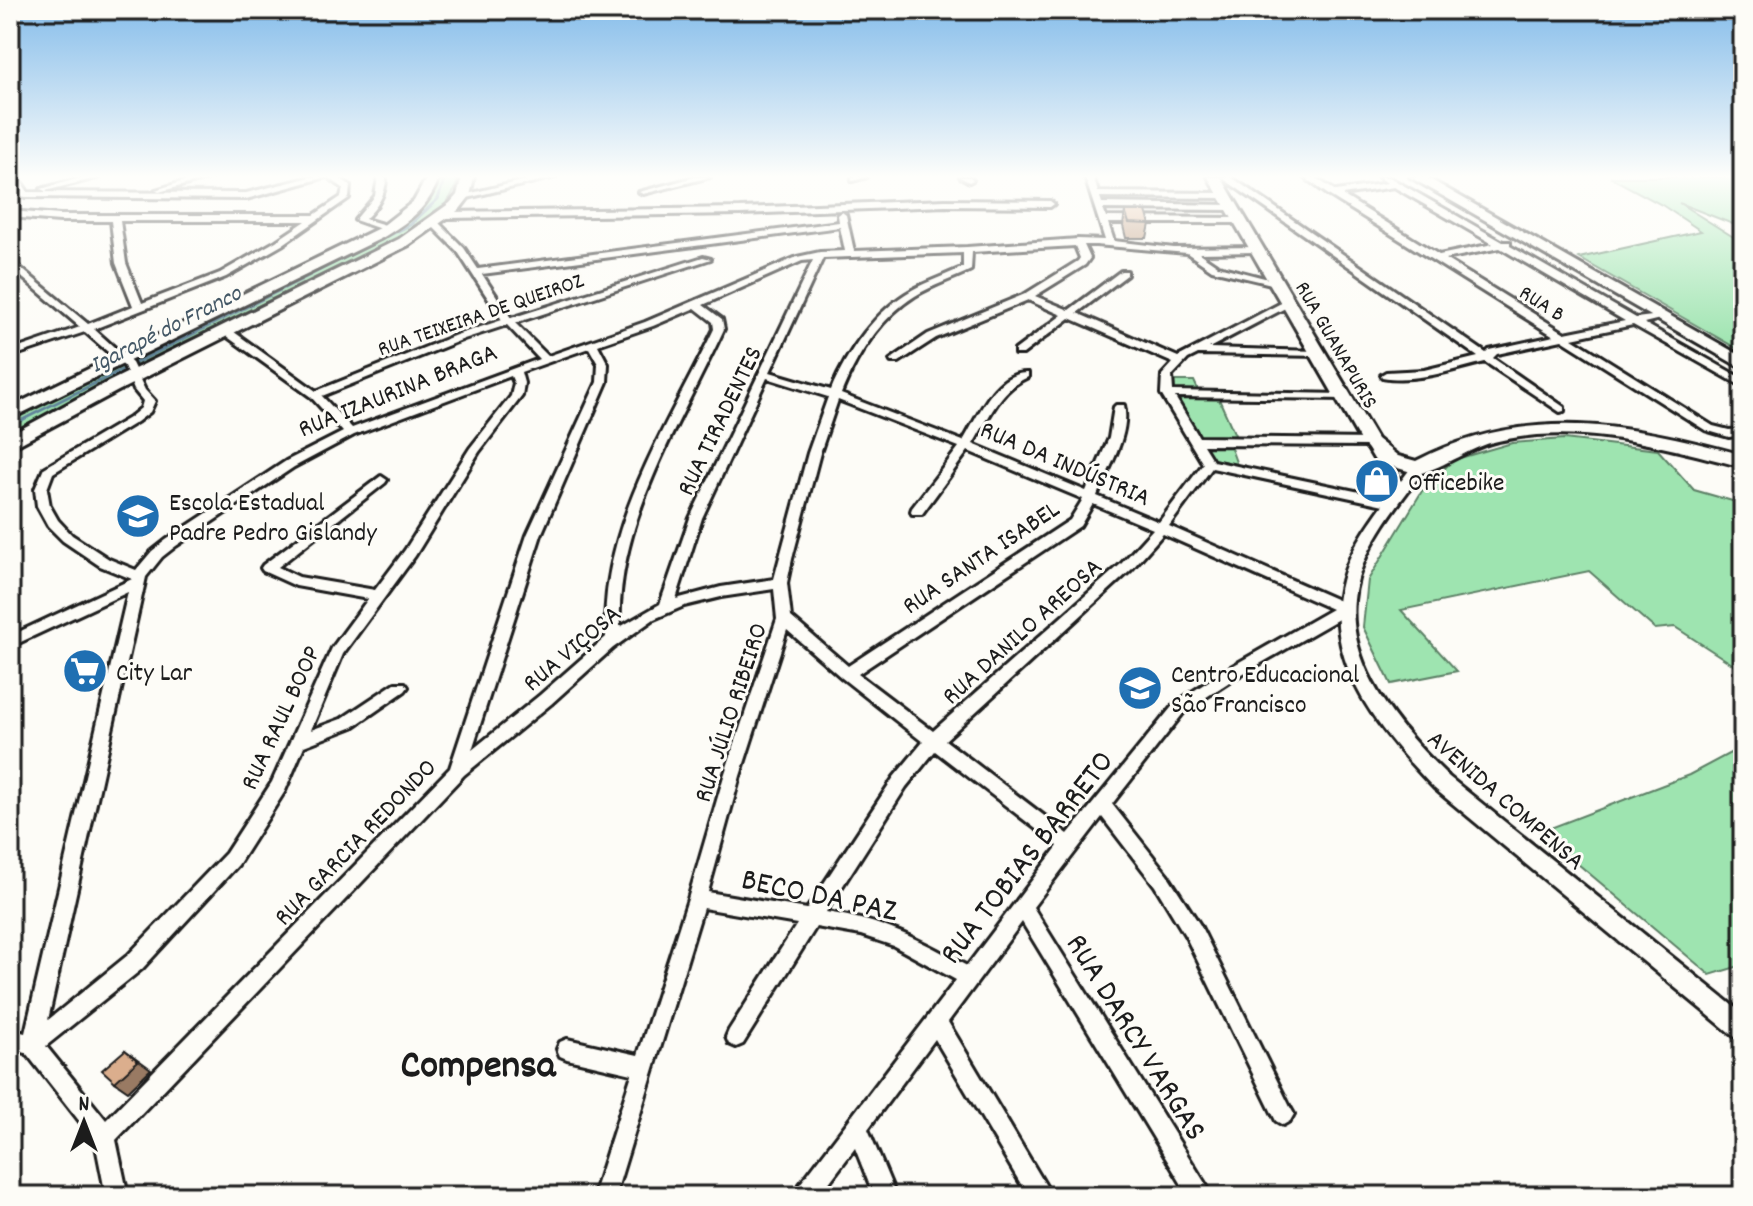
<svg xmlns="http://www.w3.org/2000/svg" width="1753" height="1206" viewBox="0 0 1753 1206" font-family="Dekko,sans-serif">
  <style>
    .green { fill: #9ee4b0; stroke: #5d8066; stroke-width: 2 }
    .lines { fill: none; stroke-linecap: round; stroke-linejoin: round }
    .stream { stroke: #61839a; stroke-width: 3 }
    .minor-casing { stroke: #1c1c1c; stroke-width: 6 }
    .tertiary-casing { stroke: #1c1c1c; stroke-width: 6 }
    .primary-casing { stroke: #1c1c1c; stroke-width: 6 }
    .trunk-casing { stroke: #1c1c1c; stroke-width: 6 }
    .minor { fill: #fdfcf7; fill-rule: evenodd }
    .tertiary { fill: #fdfcf7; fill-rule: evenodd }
    .primary { fill: #fdfcf7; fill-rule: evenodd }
    .trunk { fill: #fdfcf7; fill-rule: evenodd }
    .wall { fill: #bc9679; stroke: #1c1c1c; stroke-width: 2 }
    .shaded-wall { fill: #997a63; stroke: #1c1c1c; stroke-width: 2 }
    .building { fill: #dbae8d; stroke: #1c1c1c; stroke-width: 2 }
    .labels { text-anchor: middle; stroke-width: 6; stroke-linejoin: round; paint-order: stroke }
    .far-street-label { font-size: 22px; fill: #1c1c1c; stroke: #fdfcf7 }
    .far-water-label { font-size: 24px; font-style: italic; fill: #445866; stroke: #fdfcf7 }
    .street-label { font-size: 26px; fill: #1c1c1c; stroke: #fdfcf7 }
    .poi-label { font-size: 26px; fill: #1c1c1c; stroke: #fdfcf7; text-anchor: start }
    .near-street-label { font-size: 32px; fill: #1c1c1c; stroke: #fdfcf7 }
    .near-district-label { font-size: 40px; font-weight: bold; fill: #1c1c1c; stroke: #fdfcf7 }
  </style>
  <rect width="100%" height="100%" fill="#fdfcf7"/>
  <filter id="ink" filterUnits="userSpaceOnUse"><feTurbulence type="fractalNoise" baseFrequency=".0125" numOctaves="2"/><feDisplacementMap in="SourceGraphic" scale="16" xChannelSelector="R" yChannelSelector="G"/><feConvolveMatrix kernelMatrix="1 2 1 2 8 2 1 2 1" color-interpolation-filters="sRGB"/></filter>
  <g filter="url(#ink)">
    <path class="green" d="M435,177H458C455,200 437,213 420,226L127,370L10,435V416L401,222Z
      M1610,177H1743V228L1679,203L1743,243V352L1579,258L1701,231L1662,205Z
      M1174,381H1194L1201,396L1218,397L1236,437L1228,440L1237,465L1210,458L1175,397Z
      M1564,439L1658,450L1694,490L1743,504V671L1675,627L1655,629L1589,571L1401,610L1457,671L1391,684L1363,627L1368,580L1422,491L1453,460L1512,443Z
      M1743,712V965L1710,975L1540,832L1689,775L1736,750Z"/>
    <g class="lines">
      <path class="stream" d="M10,426L410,225L438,199L445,177"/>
      <g class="minor-casing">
        <path id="minor" d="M10,177H18L28,192L246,193L311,177H326L246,199L25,197L22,196Z
          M84,177H100L45,191L41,189Z
          M198,177H213L159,192L155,190Z
          M328,177H338L350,185L349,198L282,245L226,277L94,329L132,363L145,390L155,401L150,412L137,422L53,473L47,489L50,506L58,520L72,535L109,559L136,570L152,551L166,540L286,461L343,432L311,397L222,333V329H230L316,391L456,335L502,320L458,252L431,225V221H437L464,248L478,269L839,222L838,215L842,212L846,215L854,251L967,247L1078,239L1105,240L1085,177H1093L1098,192L1228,193V197L1225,198L1100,197L1102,203L1235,205V209L1232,210L1103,209L1106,217L1243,218V222L1240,223H1108L1114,241L1174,248L1259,247V251L1256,252L1199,253L1218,266L1280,282V286L1212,270L1187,253L1096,245H1084L1090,258L1085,265L1035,296L1069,310L1121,271H1127V275L1077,313L1178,357L1285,301H1291V305L1209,348L1318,351L1322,352V356L1198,354L1188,359L1172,376L1173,391L1344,394L1348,395V399L1175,397L1199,437L1374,439V445L1370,446L1203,445L1213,461L1393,499L1399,503L1393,507L1212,468L1169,526L1349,605L1351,609L1349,613L1237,677L1185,711L1112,804L1167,874L1200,925L1290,1107L1294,1114L1290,1121L1283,1125L1276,1121L1186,937L1155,886L1102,817L1033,907L1213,1196H1189L1022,922L948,1022L1052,1196H1028L935,1039L868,1129L896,1196H874L855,1148L819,1196H794L797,1188L956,980L894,946L861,935L816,927L743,1044L736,1047L729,1044L726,1037L729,1030L797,924L703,908L615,1196H593L632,1074L567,1059L560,1056L557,1049L560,1042L567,1039L638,1055L688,899L724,776L777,619L774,589L721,597L684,606L654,619L613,648L551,704L464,775L116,1140L128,1196H106L95,1141L26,1053L10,1049V1029L25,1033L128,592L10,647V636L132,579L100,566L63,541L48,526L37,506L35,489L44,468L129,418L141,408L143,401L134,390L124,366L85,332L10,357V351L80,327L10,267V259L88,324L133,306L116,263L111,221H60L10,217V211L60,215H314L341,197L343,188ZM120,221H306L276,241L220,273L142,303L126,263ZM840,227L845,251L820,252L797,257L645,322L548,356L515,323L711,259L703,257L511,318L482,274ZM1075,246L1080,258L1078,261L1025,294L928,334L890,360L891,362H899L936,338L1028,300L1062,315L1015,350V354H1023L1070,318L1173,363L1162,375L1161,394L1203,464L1159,522L1097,496C1108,469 1131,434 1124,405H1116L1114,407L1109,438L1086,491L973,444C989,418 999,390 1028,377V373C995,371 978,417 963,441L841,394C856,357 880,318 915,296C933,285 953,279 971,270L972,252ZM963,253V267C947,275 928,281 912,290C875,311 847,352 831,390L770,372L823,258ZM813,260L690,518L660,604L620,627C615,524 682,420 724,329L722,319L703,305L802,261ZM695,308L713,322L714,329C669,423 598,529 606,637L540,695L472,750L541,535L607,382L608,364L598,345L653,326ZM507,325L539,359L352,428L322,396L464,339ZM589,348L598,364L597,382L527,535L450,768L106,1120L46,1046L142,969L238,865L285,791L304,746L353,727L405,691L408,687L405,683H395L341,719L311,730L343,654L415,556L479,452L522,396L524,383L521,372ZM511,376L514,383L511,396L470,448L405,550L375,590L299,577L278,567L385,483L387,480L381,476L263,565L261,568L263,571L296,586L368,599L332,648L272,782L226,853L128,955L48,1020L146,577L162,557L176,546L294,467L354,435ZM767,378L828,397L808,453L774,579L721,587L676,599L702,518ZM838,400L959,447L912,508L911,511L912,514H922L968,451L1083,499L1070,520L848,666L791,617L787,583L792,559L820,453ZM1093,504L1153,529L1121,564L933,731L858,674L1080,526ZM1163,534L1332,609L1227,669L1175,703L1068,834L945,740L1131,570ZM787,630L842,678L923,742L894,777L807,909L708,892L740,776ZM935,751L1058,846L967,966C916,938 884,921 826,912L906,787Z
          M378,177H386C386,195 377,207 365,219L392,227L393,229L389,232L355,220L375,196Z
          M538,177H555L463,199L459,196Z
          M695,177H710L643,194L639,192Z
          M852,177H867L852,181Z
          M960,177H970L973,180L969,182Z
          M1221,177H1231L1486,353L1489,350L1554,336L1330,196L1304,177H1314L1336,191L1387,183L1379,177H1389L1503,242H1510V246L1636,318L1660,315V319L1644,323L1743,379V387L1633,325L1572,338L1713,426L1729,430L1743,429V435L1729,437L1705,430L1562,340L1497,354L1493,358L1564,407V411L1560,412L1485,362C1452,370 1416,383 1382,377L1381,375L1386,372L1424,370L1478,357ZM1394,187L1493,244L1439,255L1342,195ZM1500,248L1625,321L1565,333L1445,259Z
          M945,200L1050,201L1054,204L1050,207L945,206L740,214L445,218L441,215L445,212L740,208Z"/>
      </g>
      <g class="tertiary-casing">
        <path id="tertiary" d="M1372,440L1377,441L1401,481L1413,465L1418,464L1425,468C1402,500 1376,530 1362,567C1330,649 1394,724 1449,777L1743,1014V1040L1735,1037L1435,789C1383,735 1320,662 1342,581C1350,548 1373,518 1393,491L1365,444Z"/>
      </g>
      <g class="primary-casing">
        <path id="primary" d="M1208,177H1221L1377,439L1398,456L1416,461C1526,404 1629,424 1743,455V467C1664,447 1580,422 1498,441C1469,447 1446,467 1418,474L1384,464L1361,442Z
          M1410,177H1426L1743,357V369Z"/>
      </g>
      <g class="trunk-casing">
        <path id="trunk" d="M427,177H439C430,207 407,223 382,238L10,419V407L381,227L414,201Z
          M462,177H474L470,196L460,209L409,245L118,391L10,449V435L106,383L399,239L450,203L457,195Z"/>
      </g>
      <use href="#minor" class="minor"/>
      <use href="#tertiary" class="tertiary"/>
      <use href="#primary" class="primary"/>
      <use href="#trunk" class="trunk"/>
    </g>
    <path class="wall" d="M1125,211L1150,224L1147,238H1126L1123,226Z"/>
    <path class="shaded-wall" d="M125,1050L151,1069L128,1091L115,1082Z"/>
    <path class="building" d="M1125,211H1146L1150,224L1129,223Z
      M125,1050L138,1061L115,1082L102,1070Z"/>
  </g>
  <linearGradient id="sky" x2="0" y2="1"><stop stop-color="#84bcea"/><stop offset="0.51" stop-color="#fefefb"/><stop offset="1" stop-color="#fefefb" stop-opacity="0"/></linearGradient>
  <rect width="1753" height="346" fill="url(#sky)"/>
  <defs>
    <g id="shop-disc" transform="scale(2.3)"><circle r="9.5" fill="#1f6fb2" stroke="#fdfcf7"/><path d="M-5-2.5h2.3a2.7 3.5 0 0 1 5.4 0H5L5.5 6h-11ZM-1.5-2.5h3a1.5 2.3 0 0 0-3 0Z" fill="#fff"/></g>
    <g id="school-disc" transform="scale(2.3)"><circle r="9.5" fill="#1f6fb2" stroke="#fdfcf7"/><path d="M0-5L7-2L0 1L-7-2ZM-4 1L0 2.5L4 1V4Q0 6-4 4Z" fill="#fff"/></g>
    <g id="supermarket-disc" transform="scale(2.3)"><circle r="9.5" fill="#1f6fb2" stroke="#fdfcf7"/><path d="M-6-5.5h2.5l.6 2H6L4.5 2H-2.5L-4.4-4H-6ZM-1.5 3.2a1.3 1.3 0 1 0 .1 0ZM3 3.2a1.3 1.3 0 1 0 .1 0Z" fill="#fff"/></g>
  </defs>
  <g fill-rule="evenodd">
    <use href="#shop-disc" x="1377" y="481"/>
    <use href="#school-disc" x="138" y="516"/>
    <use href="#supermarket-disc" x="85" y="671"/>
    <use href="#school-disc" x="1140" y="688"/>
  </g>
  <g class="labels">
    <g class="far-street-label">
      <text transform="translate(1543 302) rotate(32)" y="8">RUA B</text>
      <text transform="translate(480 313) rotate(-19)" y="8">RUA TEIXEIRA DE QUEIROZ</text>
      <text transform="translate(1338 344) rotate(60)" y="8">RUA GUANAPURIS</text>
    </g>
    <g class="far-water-label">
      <text transform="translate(165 328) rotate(-27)" y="8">Igarapé do Franco</text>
    </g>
    <g class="street-label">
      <text transform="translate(397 389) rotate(-22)" y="9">RUA IZAURINA BRAGA</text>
      <text transform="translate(718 420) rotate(-64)" y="9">RUA TIRADENTES</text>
      <text transform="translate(1066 462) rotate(23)" y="9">RUA DA INDÚSTRIA</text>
      <text transform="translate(980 556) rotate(-34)" y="9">RUA SANTA ISABEL</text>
      <text transform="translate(1021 630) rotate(-42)" y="9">RUA DANILO AREOSA</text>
      <text transform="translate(571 647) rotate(-40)" y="9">RUA VIÇOSA</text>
      <text transform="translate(729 712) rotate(-72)" y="9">RUA JÚLIO RIBEIRO</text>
      <text transform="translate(279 717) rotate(-65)" y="9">RUA RAUL BOOP</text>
      <text transform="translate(1507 799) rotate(41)" y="9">AVENIDA COMPENSA</text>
      <text transform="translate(354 841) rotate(-46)" y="9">RUA GARCIA REDONDO</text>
    </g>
    <g class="poi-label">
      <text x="1408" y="490">Officebike</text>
      <text x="169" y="510">Escola Estadual<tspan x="169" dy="30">Padre Pedro Gislandy</tspan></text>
      <text x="116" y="680">City Lar</text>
      <text x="1171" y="682">Centro Educacional<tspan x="1171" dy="30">São Francisco</tspan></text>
    </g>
    <g class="near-street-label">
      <text transform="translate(1025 856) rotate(-52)" y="11">RUA TOBIAS BARRETO</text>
      <text transform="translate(820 893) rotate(12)" y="11">BECO DA PAZ</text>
      <text transform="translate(1138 1036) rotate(58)" y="11">RUA DARCY VARGAS</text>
    </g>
    <g class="near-district-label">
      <text x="478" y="1076">Compensa</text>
    </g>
  </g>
  <rect width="1753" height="1206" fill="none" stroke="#fdfcf7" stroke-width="40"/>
  <rect x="20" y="20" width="1713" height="1166" fill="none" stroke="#1c1c1c" stroke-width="3" filter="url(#ink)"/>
  <g transform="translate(84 1122)" stroke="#fdfcf7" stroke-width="6" paint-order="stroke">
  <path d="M0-6L14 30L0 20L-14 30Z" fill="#1c1c1c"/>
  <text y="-12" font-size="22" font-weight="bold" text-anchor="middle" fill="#1c1c1c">N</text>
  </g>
</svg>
